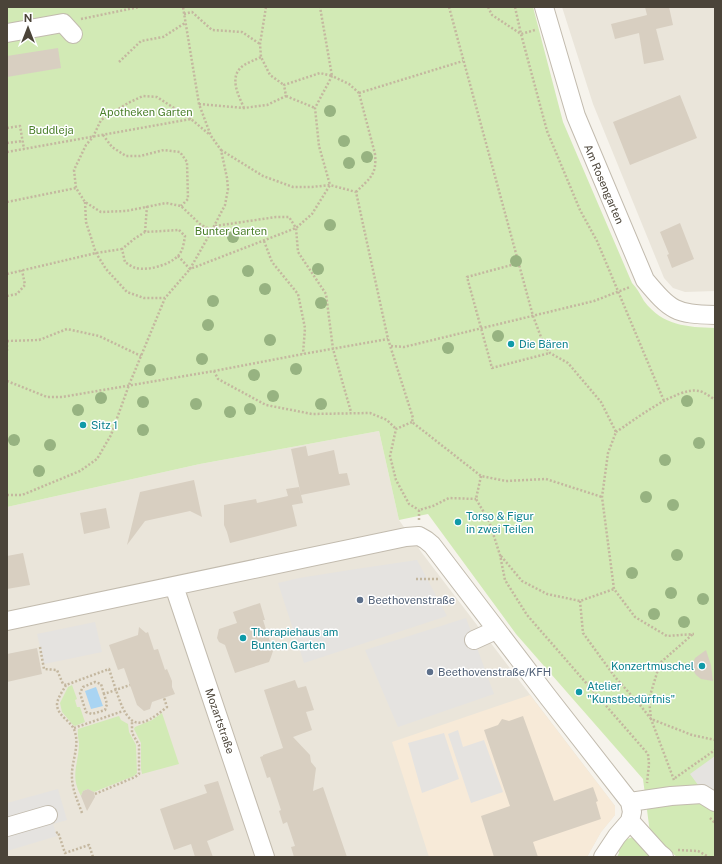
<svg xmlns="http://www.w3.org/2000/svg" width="722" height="864" viewBox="0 0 722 864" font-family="'Public Sans',sans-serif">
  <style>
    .residential { fill: #eae5da }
    .commercial { fill: #f7ead8 }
    .green { fill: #d2eab5 }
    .parking { fill: #e5e3e0 }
    .water { fill: #a9d4f2 }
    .building { fill: #d8cfc1 }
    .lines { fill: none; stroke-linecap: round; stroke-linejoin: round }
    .minor-casing { stroke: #c2bbae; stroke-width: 20 }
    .path { stroke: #c4b79f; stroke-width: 2.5; stroke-dasharray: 2 2; stroke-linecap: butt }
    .minor { stroke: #fff; stroke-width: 18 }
    .tree { fill: #97b381 }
    .culture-dot { fill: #0f9aa8; stroke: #fff; stroke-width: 1.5 }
    .service-dot { fill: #5c6f8a; stroke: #fff; stroke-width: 1.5 }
    .labels { text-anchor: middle; stroke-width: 3; stroke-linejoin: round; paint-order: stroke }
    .park-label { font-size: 11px; fill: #4a7f2a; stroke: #fff }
    .street-label { font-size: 11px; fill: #4b4439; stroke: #fff }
    .culture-label { font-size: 11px; fill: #0d838f; stroke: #fff; text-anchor: start }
    .service-label { font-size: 11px; fill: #4e5e75; stroke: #fff; text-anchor: start }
  </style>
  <rect width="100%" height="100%" fill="#f6f3ec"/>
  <path class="residential" d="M562,7H715V291L685,292L673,288L664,278L593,104Z
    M379,431L399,520L422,553L615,806V815L601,832L587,857H7V507L200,464Z"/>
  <path class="commercial" d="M530,695L615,806V815L601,832L587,857H429L392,742Z"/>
  <path class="green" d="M7,7H533L563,122L632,283C637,288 640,294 644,301C663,326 687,327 715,328V857H677L652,836L650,833L643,779L516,634L428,514L399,520L379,431L200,464L7,507Z
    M72,685L77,699L75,700L77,707H80L85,722L75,726L73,725L62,712L60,703L68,687Z
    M162,713L179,764L142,774L141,769V743L134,729L135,727L152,720Z
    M119,716L121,720L128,724L129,732L136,745L137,773L134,776L94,792L88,789L83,791L81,796C70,776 78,766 79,745C79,740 77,735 78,729Z
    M634,837L652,857H617L619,853L618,845L623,840Z"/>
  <path class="parking" d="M417,560L447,616L304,663L278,583L299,578L356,569Z
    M466,618L494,694L398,727L365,650Z
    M95,622L102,652L44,664L37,634Z
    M458,730L463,747L484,740L503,792L471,803L448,734Z
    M444,733L459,779L422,793L408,743Z
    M715,756V792L698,785L690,774Z
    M58,789L67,820L53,824L57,836L7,851V803Z"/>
  <path class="water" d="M96,687L103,706L91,709L85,691Z"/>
  <path class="building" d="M645,7H669L673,25L656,29L664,60L644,64L639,33L615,39L611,24L647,15Z
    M58,48L61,68L7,77V56Z
    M680,95L697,138L630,165L613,122Z
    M680,223L694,259L672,268L667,255L669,254L660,232Z
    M306,446L308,456L334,450L339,474L347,473L350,485L301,495L291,449Z
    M194,480L202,517L190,511L145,521L127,545L140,492Z
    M299,487L303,503L292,505L297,526L230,543L227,532L224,525V505L256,499L257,503L288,496L286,489Z
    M106,508L110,528L84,534L80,513Z
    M23,553L30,585L7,589V556Z
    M260,603L265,620H263L273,651L271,657L269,662L235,673L225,645L219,642L217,638L219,629L237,623L233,612Z
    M139,627L146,633L148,632L154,650L158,649L165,670L167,669L172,681V687L175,694L152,702L150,709L144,711L137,705L124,668L118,670L109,645L138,635Z
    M37,648L42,674L7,682V654Z
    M706,650L711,665L713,681L701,679L696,675L693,670V663L695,658Z
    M295,680L298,688L306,686L314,710L306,712L312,730L293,737L310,755L311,762L316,768L313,791L323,787L347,857H294L291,847L295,846L287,822L283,824L279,811L281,810L270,777L267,778L260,757L263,756V755L283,748L264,690Z
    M523,716L554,801L593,787L598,801L596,802L601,819L533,842L538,857H494L481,816L510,806L484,730L498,725L502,719L509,721Z
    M218,781L234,830L207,841L213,857H195L191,844L174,850L160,809L207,793L204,785Z
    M88,789L94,792L95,797L87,811L81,796L83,791Z"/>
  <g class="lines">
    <g class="minor-casing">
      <path id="minor" d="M544,7L576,116L645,280C671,311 675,314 715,315
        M7,33L63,23L73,34
        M174,586L265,857
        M7,621L406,537L419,536L426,540L432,545L548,697L630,802L632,812L630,821L617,836L603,857
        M474,640L496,630
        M630,802L671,796L702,794L715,802
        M630,821L659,853L664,857
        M7,827L48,815"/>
    </g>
    <path class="path" d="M266,7L260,44L261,57L270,75L284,85
      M449,7L533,316L544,345L550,353L568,363L601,402L616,432L608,453L602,497L614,589L635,617L667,636L694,634
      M488,7L492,15L521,34L535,30
      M515,7L521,34L547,131L580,210L597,241L664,401
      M184,14L192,12L212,30L242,32L260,44
      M81,19L139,7
      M119,62L141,41L163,37L185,23
      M359,93L463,61
      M286,96L315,108
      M199,104L244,108L267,105L286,96L284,85L320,73L332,76L320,7
      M244,108C238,94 228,76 244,65C249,62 255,60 261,57
      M191,119L157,97L143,96L128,103L101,120L93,137L86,145L74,170L76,188L85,202L101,212L126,211L166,203L181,206L201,225L212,230
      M7,128L20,126L24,149
      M103,135L112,147L126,156H140L164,150L180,152L187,162L188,199L181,206
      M7,143L23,141
      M221,150L263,176L293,187H312L330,185L356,192L388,339L413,418L412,422L481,476L506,481L546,479L602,497
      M7,152L191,119L210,135
      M7,202L76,188
      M85,202L86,222L96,253L106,269L127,292L144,298H165
      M215,226L276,217H289L296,228L298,252L326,294L333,349L351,412
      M179,230L185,236C184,242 183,251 178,256C169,265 148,271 136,268C132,267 128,264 125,262L122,249L134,239L145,232Z
      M145,232L147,206
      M264,241L272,262L298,294L305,328L303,354
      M178,256L190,269L296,228L312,214L330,185L319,146L315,108L332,76L349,84L359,93L375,154C377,175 370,178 356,192
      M519,263L467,277L492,368L550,353
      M7,274L96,253L122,249
      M7,296L17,294L25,285L22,270
      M7,341L39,340L67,329L99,336L141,356
      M7,341V352
      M391,346L404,347L594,301L630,287
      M214,371L218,379L266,405L312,414L370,413L387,420L396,429
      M7,381L47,397H62L214,371L303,354L388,339
      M412,422L396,429L390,456L396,480L409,504L419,510
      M616,432C633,421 678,386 699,391C704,392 711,397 715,400
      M481,476L476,499L489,521L500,555L505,580L527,615L648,754L649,764L647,783
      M7,495H22L80,471L97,459L111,435L129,385L165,298L190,269L212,230L225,205L228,189L227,178L221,150L211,136L199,104L183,7
      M419,520V510L433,506L449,498L476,499
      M501,556L522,581L547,594L580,601L614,589
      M416,579H438
      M580,601L583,633L615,677L640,705L651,719L692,735L715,740
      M40,647L44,669L57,670L63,684L66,685
      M104,694L101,684L95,682L83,687L80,693L86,712L92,714L105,710L107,704L104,694L130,685
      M74,728L123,711
      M675,778L715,750
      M674,780L651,719L649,699L660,663L693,634
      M95,794L135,777L139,774V745L132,733V721
      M82,813C77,799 71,787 72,772C73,758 79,746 75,732C72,721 58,717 57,705C57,698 63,691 66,685L109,669C112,678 115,687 118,696C130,730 140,729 167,707L164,698
      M710,818L715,823
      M56,833L58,832L65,853L89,845L93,857
      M678,850L698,851L709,857"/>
    <use href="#minor" class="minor"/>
  </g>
  <g class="tree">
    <circle cx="330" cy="111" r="6"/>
    <circle cx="344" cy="141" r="6"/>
    <circle cx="367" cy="157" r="6"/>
    <circle cx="349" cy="163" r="6"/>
    <circle cx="330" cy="225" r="6"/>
    <circle cx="233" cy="237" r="6"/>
    <circle cx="516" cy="261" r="6"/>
    <circle cx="318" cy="269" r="6"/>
    <circle cx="248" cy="271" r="6"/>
    <circle cx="265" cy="289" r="6"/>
    <circle cx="213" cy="301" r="6"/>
    <circle cx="321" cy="303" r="6"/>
    <circle cx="208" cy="325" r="6"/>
    <circle cx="498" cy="336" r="6"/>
    <circle cx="270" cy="340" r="6"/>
    <circle cx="448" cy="348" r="6"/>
    <circle cx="202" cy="359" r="6"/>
    <circle cx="296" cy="369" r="6"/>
    <circle cx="150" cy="370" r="6"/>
    <circle cx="254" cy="375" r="6"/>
    <circle cx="273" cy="396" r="6"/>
    <circle cx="101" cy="398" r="6"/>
    <circle cx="687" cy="401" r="6"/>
    <circle cx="143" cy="402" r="6"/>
    <circle cx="196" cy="404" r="6"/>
    <circle cx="321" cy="404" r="6"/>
    <circle cx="250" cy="409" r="6"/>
    <circle cx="78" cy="410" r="6"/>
    <circle cx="230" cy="412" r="6"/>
    <circle cx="143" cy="430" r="6"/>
    <circle cx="14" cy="440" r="6"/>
    <circle cx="699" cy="443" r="6"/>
    <circle cx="50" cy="445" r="6"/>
    <circle cx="665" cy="460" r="6"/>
    <circle cx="39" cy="471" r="6"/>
    <circle cx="646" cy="497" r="6"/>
    <circle cx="673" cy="505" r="6"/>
    <circle cx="677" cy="555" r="6"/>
    <circle cx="632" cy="573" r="6"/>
    <circle cx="671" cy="593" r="6"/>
    <circle cx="703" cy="599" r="6"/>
    <circle cx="654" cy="614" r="6"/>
    <circle cx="684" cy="622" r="6"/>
  </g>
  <g class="culture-dot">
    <circle cx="511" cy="344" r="4"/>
    <circle cx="83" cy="425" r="4"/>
    <circle cx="458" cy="522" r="4"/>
    <circle cx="243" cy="638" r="4"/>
    <circle cx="702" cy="666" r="4"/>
    <circle cx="579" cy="692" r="4"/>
  </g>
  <g class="service-dot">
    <circle cx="360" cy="600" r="4"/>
    <circle cx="430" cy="672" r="4"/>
  </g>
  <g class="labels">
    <g class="park-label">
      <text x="146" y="116">Apotheken Garten</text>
      <text x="51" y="134">Buddleja</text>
      <text x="231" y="235">Bunter Garten</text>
    </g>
    <g class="street-label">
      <text transform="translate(604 184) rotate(67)" y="4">Am Rosengarten</text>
      <text transform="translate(220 721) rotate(71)" y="4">Mozartstraße</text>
    </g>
    <g class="culture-label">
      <text x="519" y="348">Die Bären</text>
      <text x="91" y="429">Sitz 1</text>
      <text x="466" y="520">Torso &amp; Figur<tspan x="466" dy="13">in zwei Teilen</tspan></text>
      <text x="251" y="636">Therapiehaus am<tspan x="251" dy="13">Bunten Garten</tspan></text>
      <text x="694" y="670" text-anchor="end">Konzertmuschel</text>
      <text x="587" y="690">Atelier<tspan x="587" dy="13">"Kunstbedürfnis"</tspan></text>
    </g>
    <g class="service-label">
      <text x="368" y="604">Beethovenstraße</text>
      <text x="438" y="676">Beethovenstraße/KFH</text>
    </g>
  </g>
  <rect width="722" height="864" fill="none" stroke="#4b4439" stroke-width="16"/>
  <g transform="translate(28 28)" stroke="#ffffff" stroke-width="3" paint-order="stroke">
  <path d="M0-3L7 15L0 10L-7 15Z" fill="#4b4439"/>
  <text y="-6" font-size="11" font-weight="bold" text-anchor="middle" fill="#4b4439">N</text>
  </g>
</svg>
